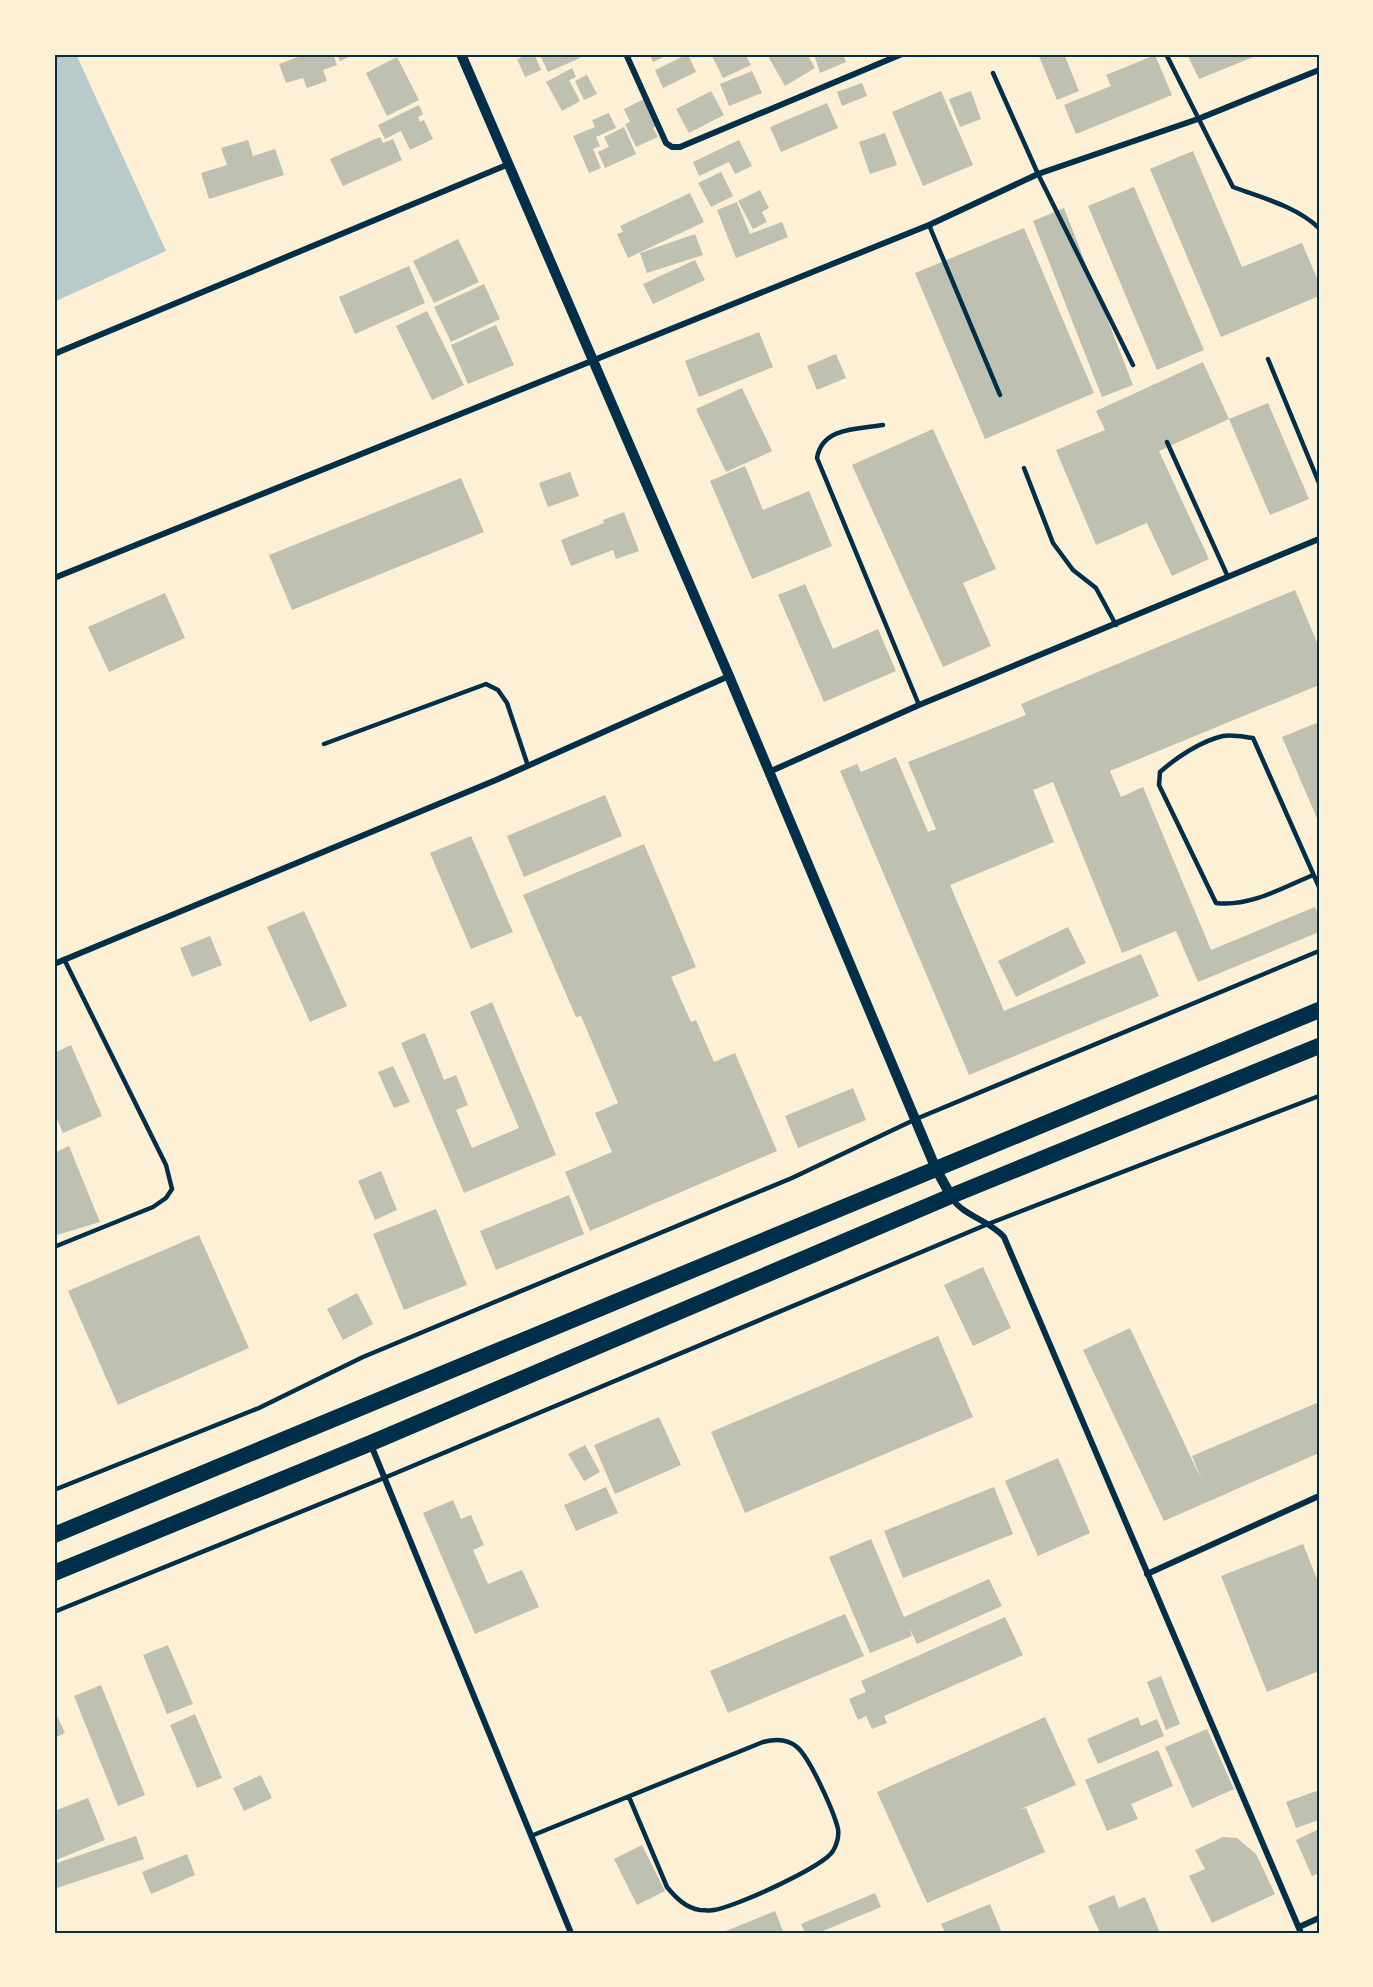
<svg xmlns="http://www.w3.org/2000/svg" width="1373" height="1987" viewBox="0 0 1373 1987" font-family="Lora,serif">
  <style>
    .green { fill: #b9caca }
    .building { fill: #bec0b2 }
    .lines { fill: none; stroke-linecap: round; stroke-linejoin: round }
    .service { stroke: #003049; stroke-width: 4.5 }
    .minor { stroke: #003049; stroke-width: 6 }
    .tertiary { stroke: #003049; stroke-width: 10 }
    .trunk { stroke: #003049; stroke-width: 16 }
    .neatline { fill: none; stroke: #003049; stroke-width: 2 }
  </style>
  <rect width="100%" height="100%" fill="#fdf0d5"/>
  <path class="green" d="M54,54H76L166,251L54,302Z"/>
  <path class="building" d="M297,54H333L337,65L323,70L327,81L307,88L303,78L286,83L279,64L298,57Z
    M337,54H356L340,61Z
    M520,54H534L541,70L525,77L517,59L521,58Z
    M542,54H578L580,58L548,72L540,55Z
    M649,54H670L653,62Z
    M688,54L696,72L663,88L655,70Z
    M711,54H745L751,65L723,78Z
    M775,54H807L815,68L785,86L769,58Z
    M814,54H843L846,62L820,73Z
    M1038,54H1064L1079,91L1057,100Z
    M1187,54H1261L1199,79Z
    M1155,55L1172,95L1076,134L1064,105L1111,86L1106,75Z
    M397,57L419,100L387,116L366,73Z
    M572,68L576,77L569,80L580,101L562,111L546,82Z
    M752,71L762,93L729,106L720,84Z
    M587,75L597,94L584,100L575,81Z
    M862,83L867,96L842,106L837,92Z
    M711,91L724,115L689,133L676,109Z
    M941,91L973,165L923,186L892,112Z
    M971,91L981,119L960,127L949,99Z
    M644,99L657,126L653,128L658,137L636,147L625,124L630,122L624,109Z
    M827,103L838,128L781,152L770,127Z
    M419,105L423,114L418,117L420,122L424,120L433,139L410,150L401,131L385,139L378,125Z
    M609,113L616,128L596,137L600,146L593,149L601,168L589,173L573,136L595,127L592,120Z
    M624,127L636,154L605,168L598,152L609,147L604,137Z
    M885,133L897,165L870,174L859,142Z
    M380,137L383,143L393,139L402,160L343,186L330,159Z
    M248,140L253,156L275,149L284,175L209,199L201,173L227,165L221,148Z
    M739,140L752,166L735,174L729,162L699,176L693,162Z
    M1193,151L1242,267L1302,243L1319,283V296L1221,337L1150,169Z
    M721,172L733,196L711,207L698,183Z
    M1134,187L1204,350L1157,370L1088,206Z
    M760,190L769,208L762,212L767,222L753,229L738,201Z
    M690,193L704,222L628,258L617,234L623,232L620,226Z
    M737,202L750,234L782,222L788,237L736,258L717,210Z
    M1064,208L1133,385L1102,397L1033,221Z
    M1024,228L1094,393L985,439L915,273Z
    M695,234L703,255L647,273L640,253Z
    M458,239L479,282L434,303L413,261Z
    M695,260L705,280L653,304L643,284Z
    M409,266L425,303L355,334L339,297Z
    M484,284L500,319L451,342L434,307Z
    M427,311L464,385L432,400L396,326Z
    M496,325L514,365L468,384L451,345Z
    M759,332L773,367L699,397L685,361Z
    M836,354L846,378L817,390L807,366Z
    M1203,362L1229,419L1268,403L1309,499L1270,515L1229,419L1159,451L1209,559L1172,576L1147,523L1096,545L1056,450L1105,430L1096,411Z
    M742,388L772,451L726,472L696,409Z
    M933,429L996,569L963,583L991,646L943,667L852,465Z
    M745,466L763,510L809,491L832,546L752,579L710,481Z
    M570,472L579,496L548,507L539,483Z
    M461,478L484,532L292,610L269,555Z
    M624,512L639,551L616,559L613,550L571,566L561,540L604,523L603,520Z
    M805,584L833,649L878,629L896,671L824,702L778,595Z
    M1295,590L1319,647V685L1110,771L1121,797L1143,787L1211,950L1315,907L1319,917V932L1198,982L1176,931L1122,953L1053,782L1033,790L1054,842L950,885L1004,1011L1141,954L1159,996L969,1075L840,771L857,764L861,772L896,757L928,832L936,829L908,762L1026,715L1021,704Z
    M165,593L185,638L109,672L88,627Z
    M1319,722V823L1282,737Z
    M605,795L622,836L524,877L507,836Z
    M471,836L513,932L471,949L430,853Z
    M644,844L696,967L671,977L691,1022L696,1020L714,1062L735,1053L777,1151L590,1231L565,1172L612,1152L595,1113L618,1103L581,1016L576,1017L523,895Z
    M304,911L347,1006L310,1022L267,927Z
    M1068,927L1086,963L1016,997L998,961Z
    M210,936L222,965L192,977L180,948Z
    M492,1002L556,1155L464,1193L401,1043L425,1033L444,1080L456,1075L468,1105L456,1110L472,1148L519,1128L470,1012Z
    M71,1045L102,1116L63,1133L54,1112V1053Z
    M393,1066L410,1102L394,1108L378,1072Z
    M853,1088L866,1120L798,1148L785,1116Z
    M69,1146L100,1222L57,1235L54,1228V1153Z
    M381,1171L397,1210L375,1220L358,1181Z
    M569,1195L584,1234L496,1270L480,1231Z
    M436,1209L467,1285L404,1310L373,1234Z
    M199,1235L249,1348L118,1405L68,1291Z
    M983,1267L1011,1328L973,1346L944,1285Z
    M357,1293L373,1324L343,1340L327,1309Z
    M1130,1328L1202,1481L1192,1456L1319,1402V1453L1164,1521L1083,1350Z
    M938,1336L973,1417L745,1513L711,1432Z
    M659,1417L681,1465L615,1494L594,1445Z
    M585,1445L600,1472L584,1481L568,1454Z
    M1058,1458L1090,1533L1038,1556L1005,1481Z
    M606,1487L618,1513L576,1531L564,1505Z
    M994,1487L1013,1534L903,1578L884,1531Z
    M453,1500L461,1519L471,1515L484,1545L473,1550L488,1584L522,1570L539,1607L475,1634L423,1513Z
    M871,1539L904,1617L989,1579L1002,1606L917,1644L909,1627L912,1636L870,1653L829,1557Z
    M1303,1544L1319,1584V1671L1267,1692L1221,1576Z
    M845,1614L864,1656L728,1713L710,1671Z
    M1005,1617L1023,1655L884,1716L887,1723L872,1729L866,1716L858,1720L849,1699L866,1692L861,1681Z
    M168,1645L193,1704L167,1714L143,1655Z
    M1161,1676L1180,1724L1166,1730L1147,1682Z
    M101,1685L145,1795L118,1806L74,1696Z
    M54,1709L65,1733L54,1738Z
    M195,1714L222,1778L197,1788L170,1725Z
    M1045,1717L1076,1785L1019,1810L1026,1808L1045,1852L927,1903L877,1792Z
    M1138,1717L1141,1726L1157,1719L1164,1736L1098,1764L1087,1739Z
    M1207,1729L1234,1789L1192,1808L1165,1747Z
    M1158,1750L1173,1786L1131,1804L1138,1819L1107,1831L1085,1780Z
    M261,1775L272,1798L244,1811L233,1788Z
    M1319,1790V1820L1296,1828L1286,1802Z
    M88,1798L105,1840L54,1861V1811Z
    M1319,1829V1873L1312,1876L1296,1840Z
    M136,1836L144,1859L54,1889V1864Z
    M1223,1837L1237,1838L1256,1854L1275,1894L1212,1923L1189,1876L1205,1869L1195,1850Z
    M642,1845L665,1891L637,1905L614,1859Z
    M187,1854L195,1875L151,1894L142,1872Z
    M875,1893L881,1907L818,1933H805L801,1924Z
    M1114,1895L1119,1908L1145,1897L1160,1933H1100L1088,1906Z
    M990,1904L1002,1933H945L941,1924Z
    M775,1911L783,1931L777,1933H721Z"/>
  <g class="lines">
    <path class="service" d="M1166,54L1233,187C1262,198 1296,206 1319,228
      M993,73L1038,174L1133,365
      M929,225L1000,395
      M1268,359L1319,483
      M883,425C858,429 822,427 817,458L919,705
      M1167,442L1228,577
      M1024,468L1053,543L1073,570L1096,588L1116,625
      M324,744L486,684L498,690L507,703L528,766
      M1313,875C1282,888 1250,907 1216,903L1159,785L1160,772C1177,757 1201,741 1223,736C1232,734 1244,737 1253,738L1319,887
      M54,1247L153,1207L166,1198L172,1189L166,1165L64,959
      M54,1490L259,1408L363,1357L792,1178L916,1119L1319,951
      M54,1612L384,1478L988,1224L1319,1096
      M531,1836L763,1742C774,1739 787,1738 797,1747C810,1758 834,1812 838,1829C839,1836 837,1844 833,1851C823,1867 735,1907 714,1910C710,1911 705,1910 700,1910C686,1908 676,1898 667,1887L629,1797"/>
    <path class="minor" d="M626,54L666,143L672,147H680L902,54
      M54,354L509,164
      M54,578L929,225L1038,174L1198,119L1319,70
      M769,772L919,705L1319,539
      M54,964L496,780L729,676
      M951,1197C963,1216 989,1220 1004,1237L1301,1933
      M371,1445L571,1933
      M1147,1574L1319,1496
      M1299,1927L1319,1918"/>
    <path class="tertiary" d="M461,54L729,676L936,1169L951,1196"/>
    <path class="trunk" d="M54,1535L1319,1010
      M54,1573L371,1443L951,1196L1319,1046"/>
  </g>
  <rect width="1373" height="1987" fill="none" stroke="#fdf0d5" stroke-width="111"/>
  <rect x="56" y="56" width="1262" height="1876" class="neatline"/>
</svg>
